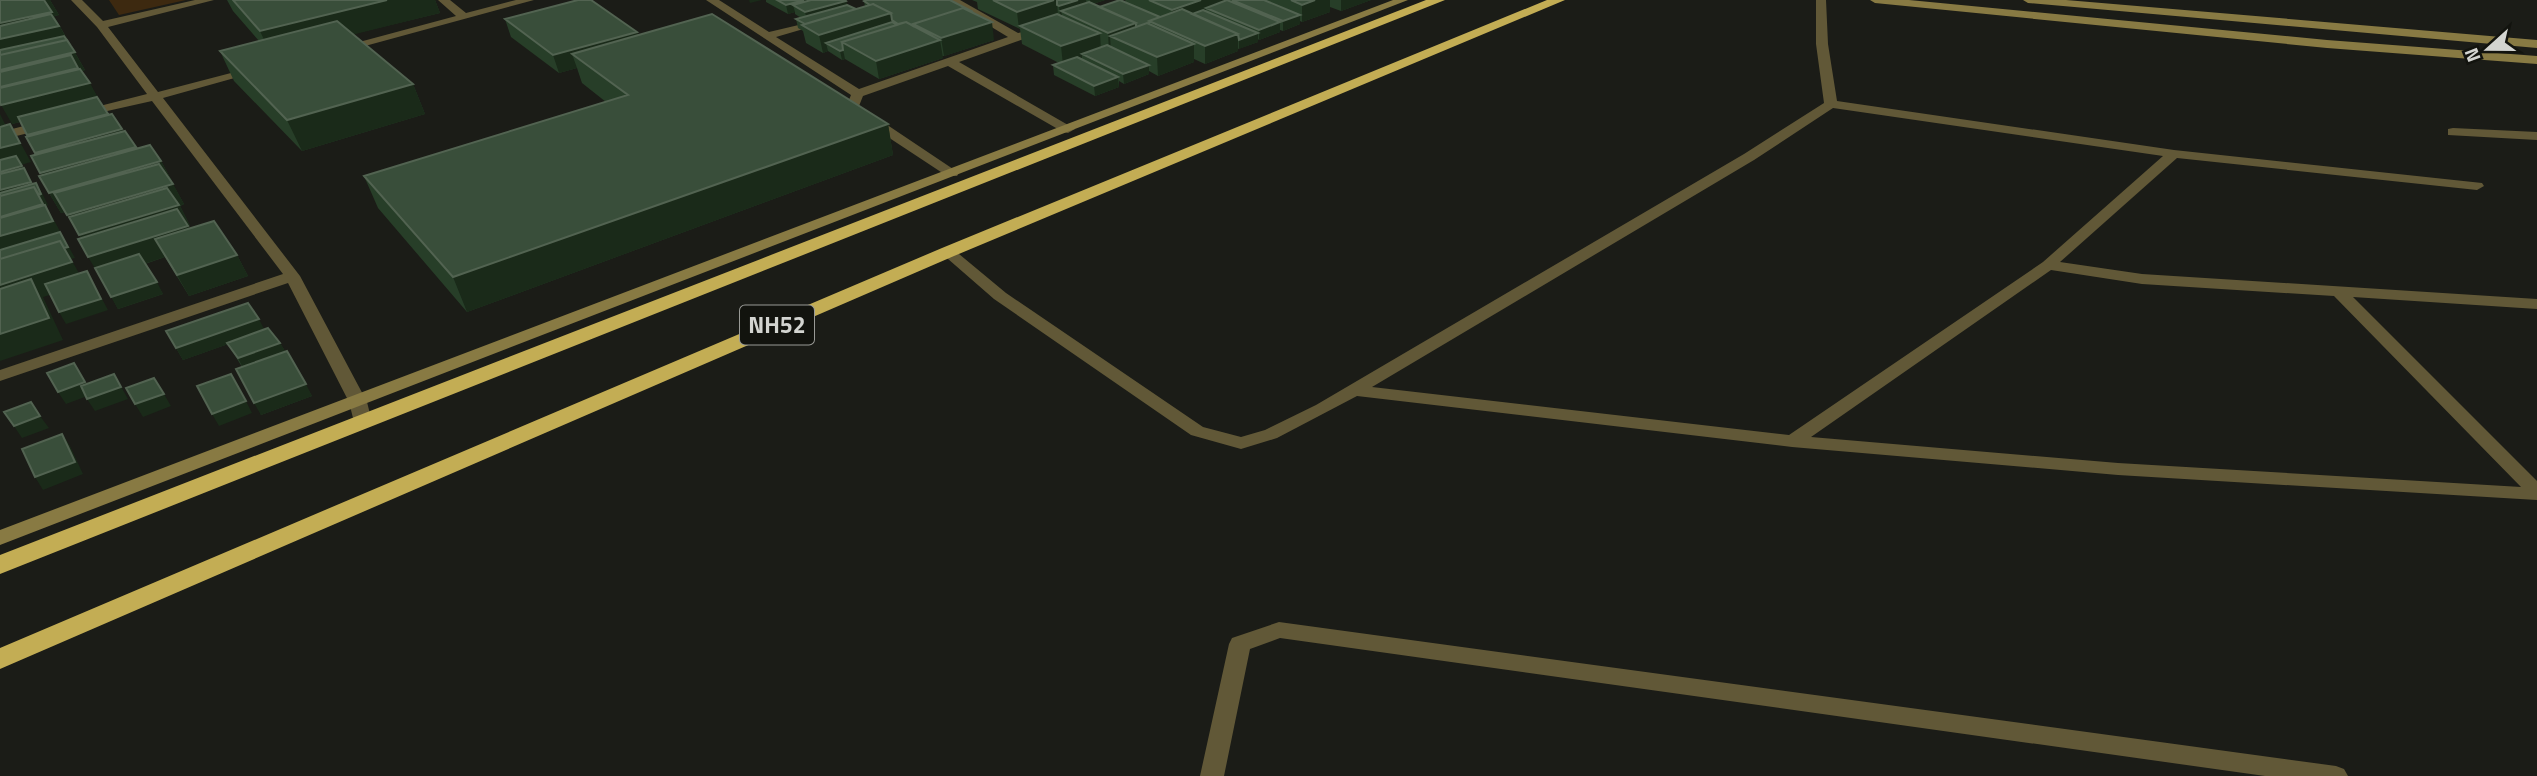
<svg xmlns="http://www.w3.org/2000/svg" width="2537" height="776" viewBox="0 0 2537 776" font-family="'Titillium Web',sans-serif">
  <style>
    .green { fill: #3d2910 }
    .lines { fill: none; stroke-linecap: round; stroke-linejoin: round }
    .street { fill: #615837; fill-rule: evenodd }
    .secondary { fill: #887a43; fill-rule: evenodd }
    .highway { fill: #c3ad54; fill-rule: evenodd }
    .wall { fill: #273e28 }
    .shaded-wall { fill: #1a2a19 }
    .building { fill: #394e3a; stroke: #526351; stroke-width: 2 }
    .labels { text-anchor: middle; stroke-width: 5; stroke-linejoin: round; paint-order: stroke }
    .shield { fill: #12130e; stroke: #999a96; stroke-width: 2 }
    .shield-label { font-size: 23px; font-weight: bold; fill: #d3d4d0 }
  </style>
  <rect width="100%" height="100%" fill="#1b1c17"/>
  <path class="green" d="M109,0H186L119,15Z"/>
  <g class="lines">
    <path class="street" d="M71,0H82L103,21L195,0H214L108,27L158,92L254,67L260,71L163,98L300,276L367,402L372,422L369,426L363,428L354,422L349,402L288,283L0,381V370L283,274L152,101L76,118V112L147,94L97,27Z
      M438,0H450L466,13L516,0H534L343,52L337,48L456,16Z
      M706,0H719L769,32L824,19V23L776,37L859,89L1008,37L947,0H960L1018,33L1046,27V31L959,62L1075,129L1068,133L1063,132L948,66L863,96L859,106L959,173L957,176H947L847,110L846,107L851,95Z
      M1816,0H1826L1828,44L1837,101L2174,150L2482,183L2484,186L2477,190L2177,158L2060,262L2142,274L2537,299V309L2353,297L2537,481V500L2118,475L1792,447L1357,396L1277,438L1241,449L1191,435L994,299L940,252L948,247L953,249L1006,293L1203,427L1241,437L1265,430L1316,405L1744,154L1824,103L1816,44ZM1833,108L2163,156L2043,262L1789,435L1372,387L1754,160ZM2051,270L2142,284L2334,296L2521,487L2118,463L1811,437Z
      M48,120L53,121V127L0,140V132Z
      M2453,128L2537,132V140L2448,135V129Z
      M1279,622L2336,766L2344,769L2348,776H2265L1280,638L1250,649L1224,776H1200L1229,644L1232,638Z"/>
    <path class="secondary" d="M1393,0H1408L0,545V530Z
      M1870,0H1909L2327,40L2537,56V64L2327,48L1875,3Z
      M2023,0H2066L2537,40V48L2028,3Z"/>
    <path class="highway" d="M1426,0H1445L0,574V555Z
      M1547,0H1565L954,256L0,669V648L942,248Z"/>
  </g>
  <path class="wall" d="M0,0H50L59,15L54,16L85,70L82,71L108,115L123,131L137,149L161,161L172,181H171L184,204L180,206L190,226H188L189,229L237,255L248,276L189,296L165,257L145,264L163,294L118,309L80,236L65,212L61,213L49,193L42,175L36,155L28,136L20,122L12,124Z
    M227,0H435L440,13L353,34L413,84L425,114L302,151L234,81L220,51L259,41L233,11Z
    M766,0H845L846,1L847,5L856,9L865,7L864,0H950L973,13L994,40L944,56H942L943,58L879,79L845,59L842,60L828,51L823,53L806,43L803,31L798,28L796,19L801,18L795,14V12L788,14L766,2Z
    M972,0H1105L1093,4L1099,7L1126,2L1125,0H1371L1341,11L1330,7V12L1302,22L1300,21V24L1283,31L1280,30V32L1259,40L1258,39V42L1238,49V51L1205,64L1194,59V62L1158,76L1149,71V74L1124,84L1119,81V87L1095,96L1054,75L1053,65L1059,63L1022,44L1020,29L978,9L977,2Z
    M505,19L637,32L638,35L888,124L893,155L467,312L378,208L364,176L606,102L582,83L577,68L559,73L511,37Z
    M264,329L280,343L312,396L261,415L242,367L228,344L183,360L166,331Z"/>
  <path class="shaded-wall" d="M0,0H50L59,15L54,16L69,43L0,59Z
    M387,0H435L440,13L271,55L260,31Z
    M749,0H762L750,3Z
    M804,0H834L793,5L795,12L788,14L786,5Z
    M1054,0H1057L1058,17L1020,26L1019,29L1017,12Z
    M1078,0H1086L1087,6L1061,11L1062,15H1060L1059,6Z
    M1090,0H1105L1090,5Z
    M1201,0H1228V8H1206V15L1173,27L1172,10Z
    M1315,0H1330V12L1302,22V5Z
    M1341,0H1371L1341,11Z
    M846,1L848,10L807,21L805,12Z
    M891,13L894,30L842,42L826,43L828,51L823,53L819,35Z
    M1300,15V24L1283,31V21Z
    M992,22L994,40L944,56L941,38Z
    M1280,22V32L1259,40V30Z
    M1136,23L1137,41L1110,36L1111,50L1109,51L1108,33Z
    M637,32L643,49L572,54L577,68L559,73L553,55Z
    M1100,33L1101,51L1082,54V58L1063,65L1061,46Z
    M1258,33V42L1239,49V40Z
    M1238,34V51L1205,64V46Z
    M940,40L943,58L879,79L876,61Z
    M1194,44V62L1158,76L1157,57Z
    M71,46L85,70L81,72L90,83L100,102L12,124L1,105L0,101V63Z
    M843,50L845,59L842,60L840,51Z
    M1149,65V74L1124,84L1123,74Z
    M1118,77L1119,87L1095,96L1094,86Z
    M413,84L425,114L302,151L287,120Z
    M0,114L7,128L0,130Z
    M108,114L117,131L122,129L133,148L136,147L146,165L161,161L172,181L61,213L49,193L52,192L40,173L46,172L35,153L37,152L27,135Z
    M10,124L31,162L0,171V148Z
    M888,124L893,155L467,312L453,277Z
    M22,166L28,177L0,184V172Z
    M24,168L39,195L36,183L42,193L48,205L46,206L75,258L71,259L85,284L43,297L63,340L0,361V190Z
    M173,184L184,204L180,206L190,226H188L199,247L155,239L165,257L101,278L88,257L92,256L67,215Z
    M237,255L248,276L189,296L177,275Z
    M87,271L108,310L66,324L59,312Z
    M157,282L163,294L118,309L111,297Z
    M259,319L265,331L183,360L176,348Z
    M280,343L287,354L244,370L238,358Z
    M114,374L128,399L95,411L87,399Z
    M85,382L93,394L66,404L58,392Z
    M306,384L312,396L261,415L254,403Z
    M164,394L171,406L143,417L135,404Z
    M246,401L252,413L219,426L212,414Z
    M40,416L49,428L22,438L14,426Z
    M62,434L70,446L83,474L43,490L35,477Z"/>
  <path class="building" d="M0,0H44L52,12L0,23Z
    M233,0H387L260,31Z
    M578,0H591L637,32L553,55L505,19Z
    M777,0H804L786,5Z
    M811,0H845L846,1L805,12L793,5Z
    M866,0H950L973,12L963,8L913,24V26L906,22L898,24L892,20L891,13L873,4L870,5L864,1Z
    M993,0H1054L1017,12Z
    M1057,0H1078L1059,6L1057,5Z
    M1120,0L1160,17L1149,21V24L1147,23L1136,27V23L1099,7Z
    M1149,0H1201L1172,10Z
    M1227,0L1280,22L1259,30L1206,8Z
    M1232,0H1264L1300,15L1283,21Z
    M1291,0H1315L1302,5Z
    M1089,2L1136,23L1108,33L1061,11Z
    M873,4L891,13L819,35L802,25Z
    M847,5L856,9L805,24L796,19Z
    M963,8L992,22L941,38L913,24Z
    M1182,9L1238,34L1205,46L1149,21Z
    M1203,10L1258,33L1239,40L1238,34L1192,14Z
    M51,14L59,26L0,39V26Z
    M712,14L888,124L453,277L364,176L628,95L572,54Z
    M1057,14L1100,33L1061,46L1020,26Z
    M337,21L413,84L287,120L220,51Z
    M892,22L897,25L842,42L843,50L840,51L826,43Z
    M906,22L940,40L876,61L842,42Z
    M1147,23L1194,44L1157,57L1110,36Z
    M64,36L71,46L67,40L0,55V50Z
    M67,40L75,52L0,70V55Z
    M1107,45L1149,65L1123,74L1082,54Z
    M71,55L78,68L0,87V72Z
    M1077,57L1118,77L1094,86L1053,65Z
    M80,69L90,83L1,105L0,103V88Z
    M97,97L108,114L27,135L18,117Z
    M112,114L122,129L35,153L26,137Z
    M10,124L20,143L0,148V127Z
    M125,131L136,147L40,173L31,156Z
    M150,145L161,161L49,193L39,176Z
    M16,156L22,166L0,172V160Z
    M159,164L173,184L67,215L54,193Z
    M24,168L31,182L0,190V174Z
    M36,183L41,194L39,195L34,187L0,196V193Z
    M34,187L43,204L0,217V196Z
    M167,188L179,205L79,235L69,217Z
    M45,205L53,221L0,236V218Z
    M177,209L188,226L88,257L78,239Z
    M214,221L237,255L177,275L155,239Z
    M60,232L68,247L64,248L60,241L0,259V250Z
    M60,241L72,262L0,285V259Z
    M139,254L157,282L111,297L95,268Z
    M87,271L101,299L59,312L45,284Z
    M31,279L49,318L0,334V289Z
    M248,303L259,319L176,348L166,331Z
    M268,328L280,343L238,358L227,343Z
    M287,351L306,384L254,403L236,369Z
    M74,363L85,382L58,392L47,373Z
    M114,374L121,387L87,399L81,386Z
    M231,374L246,401L212,414L197,386Z
    M154,378L164,394L135,404L126,388Z
    M31,402L40,416L14,426L4,412Z
    M62,434L75,462L35,477L22,449Z"/>
  <g class="labels">
    <rect class="shield" x="740" y="305.5" width="74" height="39" rx="5"/>
    <g class="shield-label">
      <text x="777" y="333">NH52</text>
    </g>
  </g>
  <g transform="translate(2488 49) rotate(249)" stroke="#12130e" stroke-width="5" paint-order="stroke">
  <path d="M0-5L12 26L0 18L-12 26Z" fill="#d3d4d0"/>
  <text y="-10" font-size="19" font-weight="bold" text-anchor="middle" fill="#d3d4d0">N</text>
  </g>
</svg>
